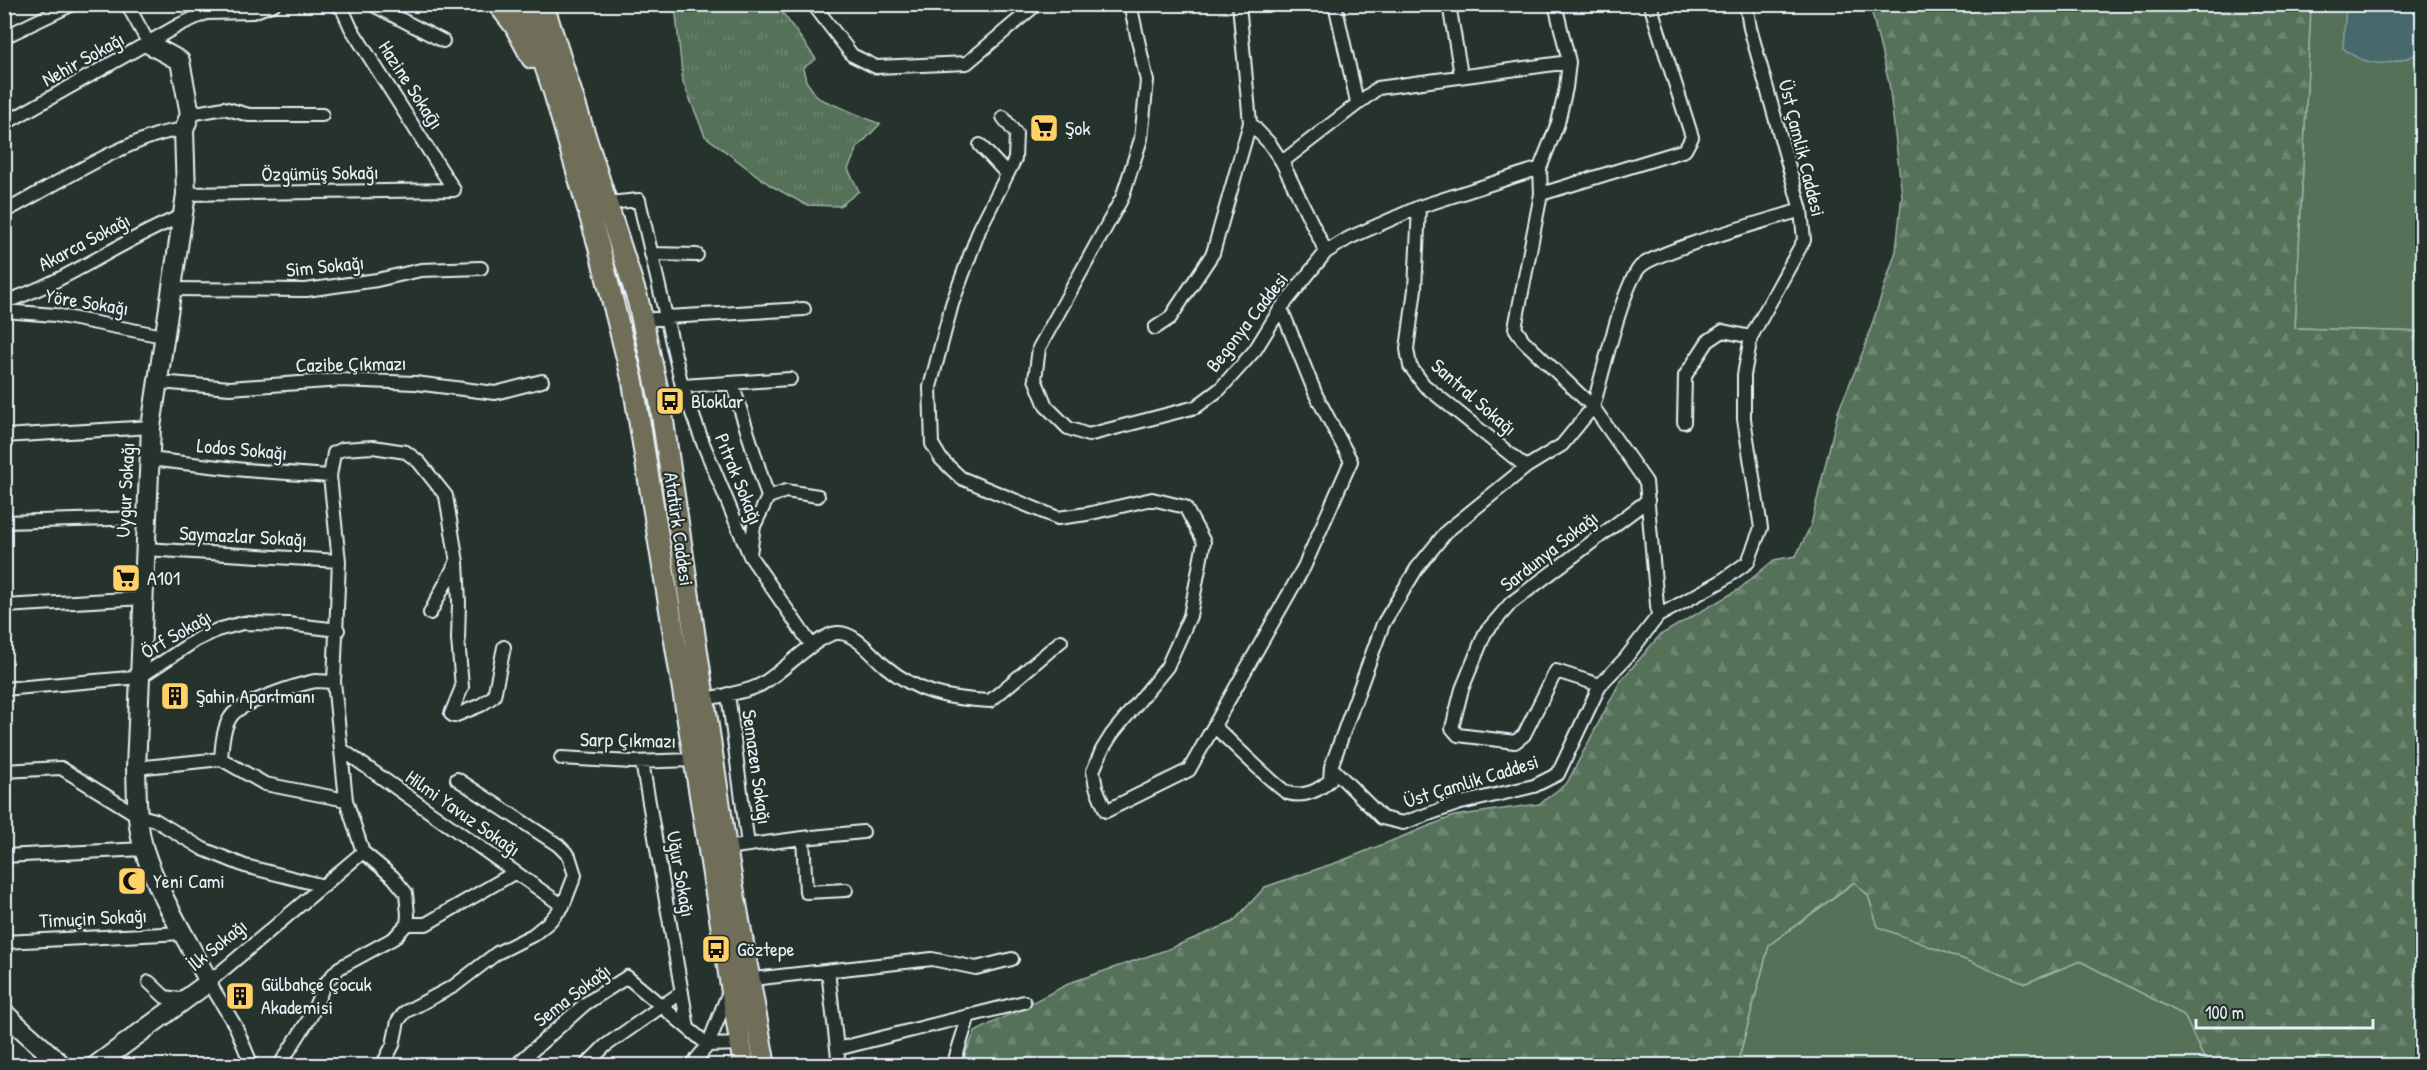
<svg xmlns="http://www.w3.org/2000/svg" width="2427" height="1070" viewBox="0 0 2427 1070" font-family="'Patrick Hand',sans-serif">
  <style>
    .grass { fill: #547159; stroke: #9eb1a8; stroke-width: 1.5 }
    .forest { fill: url(#forest-firs); stroke: #9eb1a8; stroke-width: 1.5 }
    .park { fill: url(#park-tufts); stroke: #9eb1a8; stroke-width: 1.5 }
    .water { fill: #46696c; stroke: #879fa4; stroke-width: 1.5 }
    .lines { fill: none; stroke-linecap: round; stroke-linejoin: round }
    .street-casing { stroke: #e8f1f8; stroke-width: 16 }
    .secondary-casing { stroke: #e8f1f8; stroke-width: 22 }
    .primary-casing { stroke: #e8f1f8; stroke-width: 24 }
    .street { stroke: #26332d; stroke-width: 12 }
    .secondary { stroke: #26332d; stroke-width: 18 }
    .primary { stroke: #706e59; stroke-width: 20 }
    .labels { text-anchor: middle; stroke-width: 4.5; stroke-linejoin: round; paint-order: stroke }
    .street-label { font-size: 20px; fill: #e8f1f8; stroke: #26332d }
    .poi-label { font-size: 20px; fill: #e8f1f8; stroke: #26332d; text-anchor: start }
  </style>
  <defs>
    <pattern id="forest-firs" width="22" height="20" patternUnits="userSpaceOnUse" patternTransform="scale(1.5)"><rect width="22" height="20" fill="#547159"/><path d="M5 1l3.5 6h-7zM16 11l3.5 6h-7z" fill="#6d8672"/></pattern>
    <pattern id="park-tufts" width="24" height="20" patternUnits="userSpaceOnUse" patternTransform="scale(1.5)"><rect width="24" height="20" fill="#547159"/><path d="M3 7l-1-3M5 7V3M7 7l1-3M15 17l-1-3M17 17v-4M19 17l1-3" fill="none" stroke="#6d8672"/></pattern>
  </defs>
  <rect width="100%" height="100%" fill="#26332d"/>
  <filter id="ink" filterUnits="userSpaceOnUse"><feTurbulence type="fractalNoise" baseFrequency=".0167" numOctaves="2"/><feDisplacementMap in="SourceGraphic" scale="12" xChannelSelector="R" yChannelSelector="G"/><feConvolveMatrix kernelMatrix="1 2 1 2 8 2 1 2 1" color-interpolation-filters="sRGB"/></filter>
  <g filter="url(#ink)">
    <path class="grass" d="M2311,5H2422V332L2295,328Z
      M1855,882L1868,895L1879,927L2026,983L2080,961L2184,1015L2207,1065L1737,1066L1769,945Z"/>
    <path class="forest" d="M1870,5H2311L2295,328L2422,332V1065H2207L2184,1015L2080,961L2026,983L1878,927L1868,895L1854,882L1769,945L1737,1065L960,1066L975,1032L1072,982L1166,950L1233,922L1265,887L1341,861L1454,816L1539,804L1567,783L1620,682L1660,635L1738,590L1774,560L1796,556L1811,525L1838,412L1864,349L1896,251L1902,195L1889,83Z"/>
    <path class="park" d="M675,5H777L816,59L803,68L806,81L818,98L880,124L858,147L848,169L859,191L840,206L806,205L770,185L705,136L683,82Z"/>
    <path class="water" d="M2346,5H2422V52C2394,65 2369,70 2343,48Z"/>
    <g class="lines">
      <g class="street-casing">
        <path id="street" d="M127,4L149,44
          M371,4L443,41
          M813,4L852,55L876,67L967,63L1037,4
          M1130,4L1147,81L1141,139L1122,198L1039,348L1035,379L1046,406L1068,428L1088,435L1196,407L1220,389L1255,350L1281,308L1326,252L1349,238L1419,207L1540,168
          M1239,4L1250,123L1270,144L1282,162L1326,252
          M1335,4L1357,102
          M1449,4L1461,75
          M1555,4L1569,62L1566,88L1558,123L1540,168L1541,194L1515,328L1523,340L1593,407L1646,482L1658,616
          M4,37L73,4
          M190,114L224,108L249,115H322
          M1003,117L1016,134L1015,159L980,228L952,304L930,387L932,444L941,459L961,478L1058,518L1087,514L1152,499L1185,507L1204,542L1190,616L1167,667L1112,734L1102,750L1093,771L1096,787L1106,811L1189,770L1304,567L1351,461L1316,395L1281,308
          M4,124L181,24L206,13L253,12L274,4
          M980,145L1007,174
          M1282,162L1378,88L1569,62
          M186,194L454,190L351,28L342,8L334,4
          M1541,194L1685,150L1692,137L1650,4
          M609,203L639,200L682,386L703,443L750,556L812,646
          M1419,207L1415,289L1407,349L1410,366L1424,385L1526,467
          M4,212C46,190 142,129 184,130
          M651,254L697,255
          M172,289L306,290L377,280L421,270L481,268
          M4,302C67,282 121,240 182,216
          M4,311L55,315L163,336
          M643,321L667,317L804,309
          M1155,328L1170,318L1213,253L1250,123
          M159,382L230,388L341,380L415,383L495,393L542,381
          M732,383L768,497
          M682,386L790,379
          M1684,422L1685,376L1708,341L1723,331L1751,337
          M4,436L151,427
          M149,459L245,470L330,476
          M4,522L146,518
          M145,549L339,561
          M750,554L754,526L768,497L786,491L818,496
          M4,606L144,598
          M430,613L456,563
          M1600,685L1556,671L1524,735L1515,742L1458,735L1452,728L1462,689L1485,633L1511,603L1648,500
          M4,689L140,677L196,640L217,630L243,623L288,624L338,630
          M728,694L748,845
          M700,700C718,696 740,694 758,686C778,677 816,635 837,633C854,631 873,656 885,666C917,693 949,699 990,701L1061,641
          M1215,727C1227,738 1278,789 1288,793C1304,798 1320,790 1330,780L1331,767L1383,624L1417,568L1447,531L1526,467L1562,445L1593,407C1602,377 1622,287 1640,267C1655,251 1773,219 1801,210
          M341,749L563,906
          M561,758L632,762L694,760
          M221,759C222,745 223,725 233,714C244,702 299,684 316,681C322,681 328,682 334,682
          M642,762L688,1028
          M1331,767L1382,818L1403,823L1457,804L1534,786L1558,774L1600,685L1625,659L1658,616L1720,582L1748,562L1761,528L1744,419V375L1751,337L1804,240L1801,210L1750,28L1746,4
          M136,768L221,759L265,784L346,800
          M4,771L61,768L137,815L155,820L203,849L245,866L324,886
          M803,838L863,832
          M726,848L803,838L806,892L846,890
          M4,856L144,849
          M407,924H426L514,873
          M4,942L183,933
          M828,971L839,1066
          M744,980L932,959L976,968L1012,959
          M149,982L165,997L185,1000
          M708,1045L740,1044
          M837,1049L1024,1002
          M252,1066L236,1027L209,982L363,852
          M279,1066L311,1016L324,985L339,968L394,938L407,924L408,915L406,893L393,877L363,852L346,800L334,682L339,561L330,476L334,453L343,449L373,447L406,452L419,462L446,496L457,562L459,602L458,639L462,687L451,714L454,716L481,705L494,696L504,647
          M382,1066L393,1045L398,1021L405,1012L454,986L497,953L533,935L549,922L563,906L575,875L569,856L558,845L457,779
          M515,1066L585,1004L627,977L708,1045
          M585,1066L605,1046L682,992
          M691,1066L708,1045L730,989
          M953,1066L969,1015"/>
      </g>
      <g class="secondary-casing">
        <path id="secondary" d="M4,1013L63,1066
          M95,1066L209,982C187,939 159,896 144,850C136,823 137,795 136,768L151,427L186,194L184,130L190,114L180,61L149,44"/>
      </g>
      <g class="primary-casing">
        <path id="primary" d="M498,4L515,26L532,58
          M524,4L553,89L599,247L633,382L744,1066
          M543,4L638,301L660,401L726,848L765,1066"/>
      </g>
      <use href="#street" class="street"/>
      <use href="#secondary" class="secondary"/>
      <use href="#primary" class="primary"/>
    </g>
  </g>
  <defs>
    <g id="supermarket-square" transform="scale(1.5)"><rect x="-9" y="-9" width="18" height="18" rx="4" fill="#ffd166" stroke="#26332d"/><path d="M-6-5.5h2.5l.6 2H6L4.5 2H-2.5L-4.4-4H-6ZM-1.5 3.2a1.3 1.3 0 1 0 .1 0ZM3 3.2a1.3 1.3 0 1 0 .1 0Z" fill="#111"/></g>
    <g id="bus-square" transform="scale(1.5)"><rect x="-9" y="-9" width="18" height="18" rx="4" fill="#ffd166" stroke="#26332d"/><path d="M-5-6H5V4H4V6H2V4H-2V6H-4V4H-5ZM-3.5-4V0h7V-4ZM-3.5 1.2v1.5H-2V1.2ZM2 1.2v1.5H3.5V1.2Z" fill="#111"/></g>
    <g id="building-square" transform="scale(1.5)"><rect x="-9" y="-9" width="18" height="18" rx="4" fill="#ffd166" stroke="#26332d"/><path d="M-4-6H4V6H1V3H-1V6H-4ZM-2.5-4.3h1.7v1.8h-1.7ZM.8-4.3h1.7v1.8H.8ZM-2.5-1h1.7V.8h-1.7ZM.8-1h1.7V.8H.8Z" fill="#111"/></g>
    <g id="mosque-square" transform="scale(1.5)"><rect x="-9" y="-9" width="18" height="18" rx="4" fill="#ffd166" stroke="#26332d"/><path d="M3.5-4.9A6 6 0 1 0 3.5 4.9A5 5 0 1 1 3.5-4.9Z" fill="#111"/></g>
  </defs>
  <g fill-rule="evenodd">
    <use href="#supermarket-square" x="1044" y="128"/>
    <use href="#bus-square" x="670" y="401"/>
    <use href="#supermarket-square" x="126" y="578"/>
    <use href="#building-square" x="175" y="696"/>
    <use href="#mosque-square" x="132" y="881"/>
    <use href="#bus-square" x="716" y="949"/>
    <use href="#building-square" x="240" y="996"/>
  </g>
  <g class="labels">
    <g class="street-label">
      <text transform="translate(83 59) rotate(-29)" y="7">Nehir Sokağı</text>
      <text transform="translate(411 85) rotate(57)" y="7">Hazine Sokaḡı</text>
      <text transform="translate(1802 148) rotate(76)" y="7">Üst Çamlik Caddesi</text>
      <text transform="translate(320 173) rotate(-1)" y="7">Özgümüş Sokağı</text>
      <text transform="translate(84 242) rotate(-28)" y="7">Akarca Sokağı</text>
      <text transform="translate(325 266) rotate(-6)" y="7">Sim Sokağı</text>
      <text transform="translate(87 302) rotate(9)" y="7">Yöre Sokağı</text>
      <text transform="translate(1247 322) rotate(-52)" y="7">Begonya Caddesi</text>
      <text transform="translate(351 364) rotate(-1)" y="7">Cazibe Çıkmazı</text>
      <text transform="translate(1474 397) rotate(41)" y="7">Santral Sokağı</text>
      <text transform="translate(242 449) rotate(5)" y="7">Lodos Sokağı</text>
      <text transform="translate(739 479) rotate(68)" y="7">Pıtrak Sokağı</text>
      <text transform="translate(125 490) rotate(-87)" y="7">Uygur Sokağı</text>
      <text transform="translate(679 529) rotate(82)" y="7">Atatürk Caddesi</text>
      <text transform="translate(243 536) rotate(3)" y="7">Saymazlar Sokağı</text>
      <text transform="translate(1549 551) rotate(-38)" y="7">Sardunya Sokağı</text>
      <text transform="translate(176 634) rotate(-30)" y="7">Örf Sokağı</text>
      <text transform="translate(628 740) rotate(1)" y="7">Sarp Çıkmazı</text>
      <text transform="translate(757 767) rotate(82)" y="7">Semazen Sokağı</text>
      <text transform="translate(1471 781) rotate(-17)" y="7">Üst Çamlik Caddesi</text>
      <text transform="translate(463 813) rotate(35)" y="7">Hilmi Yavuz Sokağı</text>
      <text transform="translate(681 874) rotate(80)" y="7">Uğur Sokağı</text>
      <text transform="translate(93 918) rotate(-3)" y="7">Timuçin Sokağı</text>
      <text transform="translate(217 945) rotate(-39)" y="7">İlk Sokağı</text>
      <text transform="translate(572 995) rotate(-37)" y="7">Sema Sokağı</text>
    </g>
    <g class="poi-label">
      <text x="1065" y="135">Şok</text>
      <text x="691" y="408">Bloklar</text>
      <text x="147" y="585">A101</text>
      <text x="196" y="703">Şahin Apartmanı</text>
      <text x="153" y="888">Yeni Cami</text>
      <text x="737" y="956">Göztepe</text>
      <text x="261" y="991">Gülbahçe Çocuk<tspan x="261" dy="23">Akademisi</tspan></text>
    </g>
  </g>
  <rect width="2427" height="1070" fill="none" stroke="#26332d" stroke-width="24"/>
  <rect x="12" y="12" width="2403" height="1046" fill="none" stroke="#e8f1f8" stroke-width="2" filter="url(#ink)"/>
  <path d="M2196 1019v9h177v-9" fill="none" stroke="#e8f1f8" stroke-width="3"/>
  <text x="2205" y="1019" font-size="18" fill="#e8f1f8" stroke="#26332d" stroke-width="4.5" paint-order="stroke">100 m</text>
</svg>
